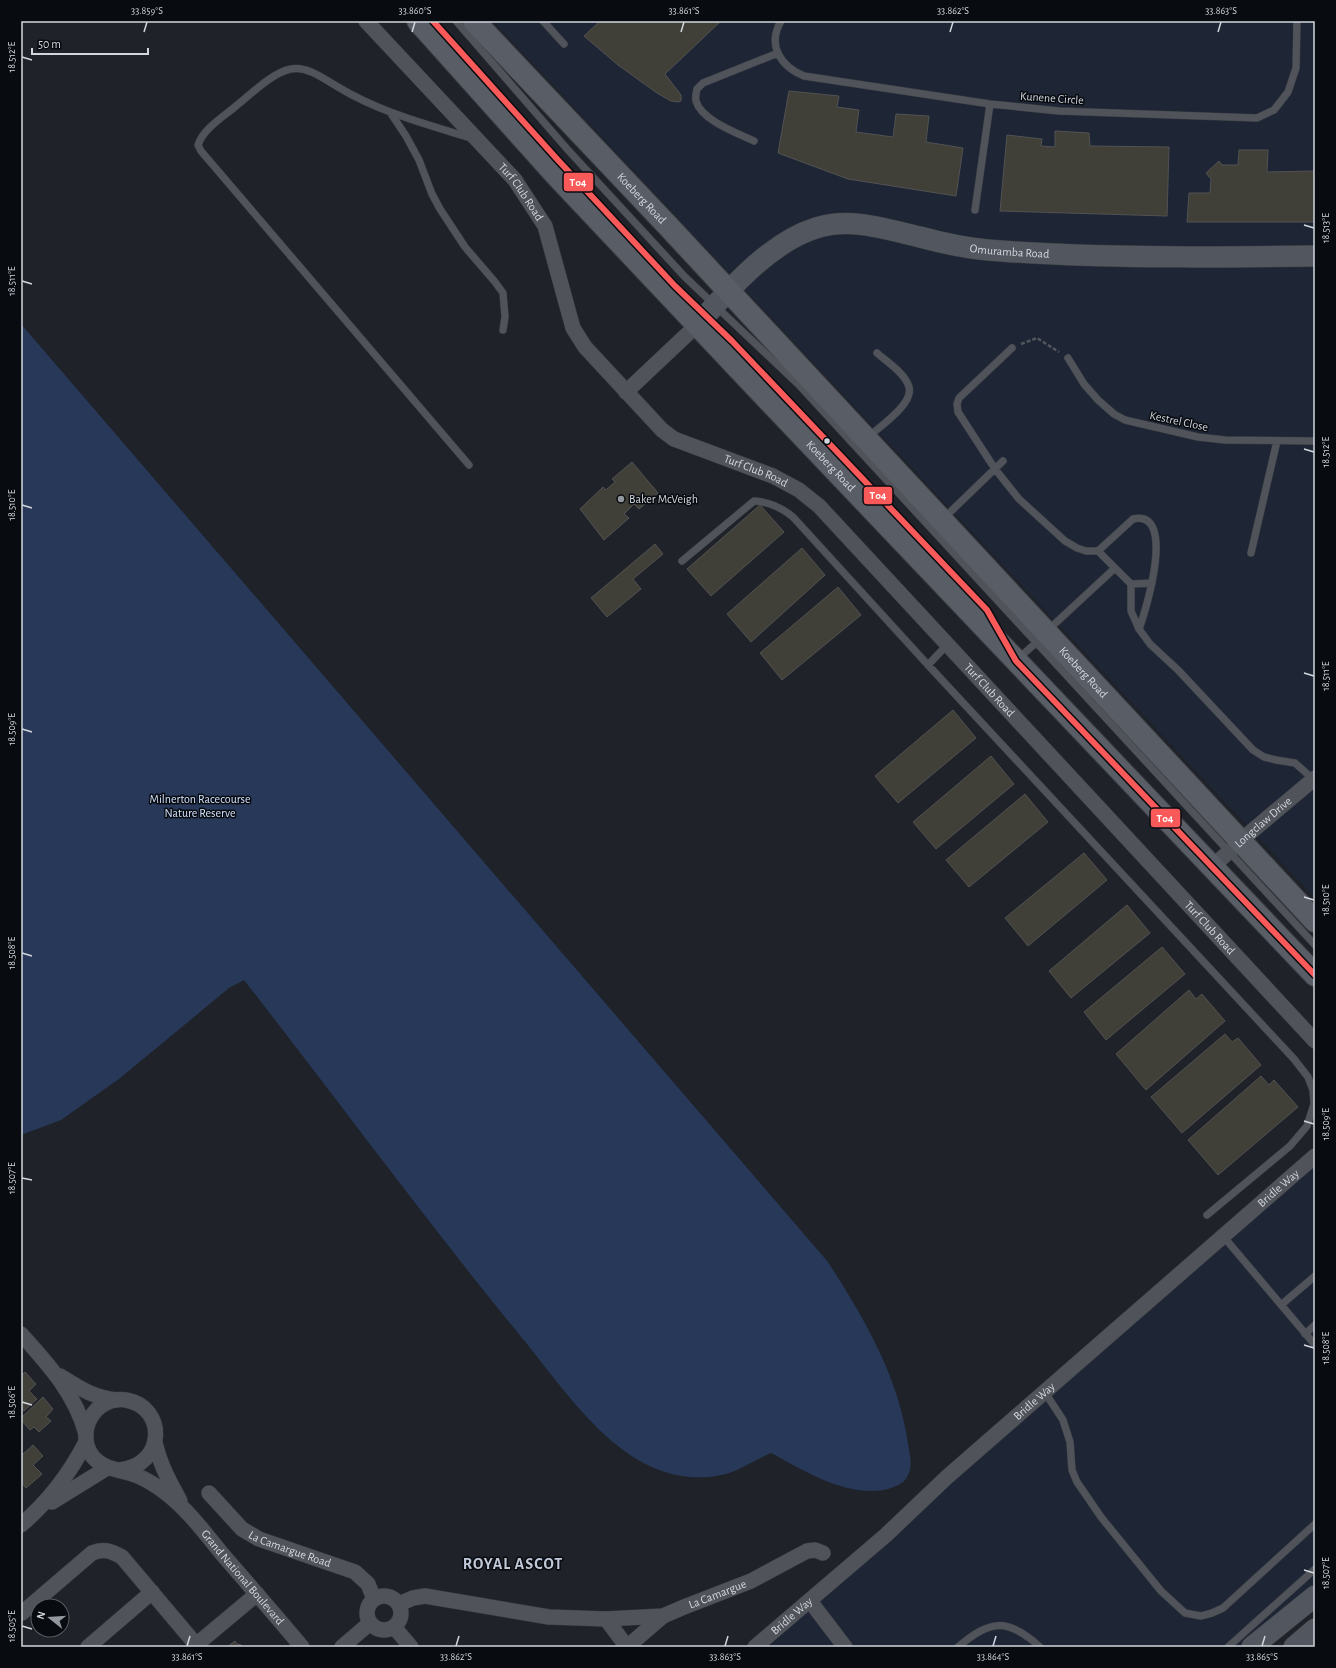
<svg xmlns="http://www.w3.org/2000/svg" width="1336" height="1668" viewBox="0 0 1336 1668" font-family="'Alegreya Sans',sans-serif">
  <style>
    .built { fill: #1e2636 }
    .green { fill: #273859 }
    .building { fill: #403f38; stroke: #525252 }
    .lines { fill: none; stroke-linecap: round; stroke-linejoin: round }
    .lane-casing { stroke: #393c41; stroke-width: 8 }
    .street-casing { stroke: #393c41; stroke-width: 16 }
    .secondary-casing { stroke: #393c41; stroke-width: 22 }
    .primary-casing { stroke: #393c41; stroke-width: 24 }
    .path { stroke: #52555b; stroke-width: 2.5; stroke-dasharray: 4 2; stroke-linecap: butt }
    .lane { stroke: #50535a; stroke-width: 7 }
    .street { stroke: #50535a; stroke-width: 15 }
    .secondary { stroke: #52565e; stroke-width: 21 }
    .primary { stroke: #595e66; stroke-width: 22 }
    .bus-1-casing { stroke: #080b10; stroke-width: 9 }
    .bus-1 { stroke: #f95a59; stroke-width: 6 }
    .ticks { fill: none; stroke: #d2d7de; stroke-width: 1.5 }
    .bus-dot { fill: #d2d7de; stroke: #080b10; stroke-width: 1.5 }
    .poi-dot { fill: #93989e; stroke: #080b10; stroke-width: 1.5 }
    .labels { text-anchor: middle; stroke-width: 3; stroke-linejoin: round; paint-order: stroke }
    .street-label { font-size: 12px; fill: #d2d7de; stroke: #080b10 }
    .poi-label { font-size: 12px; fill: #d2d7de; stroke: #080b10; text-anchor: start }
    .park-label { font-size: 12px; fill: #d1e1fd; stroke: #080b10 }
    .district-label { font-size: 16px; font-weight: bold; letter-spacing: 1px; fill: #c1c9d9; stroke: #080b10 }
    .line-badge { stroke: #080b10; stroke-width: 1.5 }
    .badge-label { font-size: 11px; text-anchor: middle; font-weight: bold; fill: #fff }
    .neatline { fill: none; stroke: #d2d7de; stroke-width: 1.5 }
    .ticks-label { font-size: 10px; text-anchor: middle; fill: #d2d7de }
  </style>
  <rect width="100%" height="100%" fill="#1f2228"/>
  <path class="built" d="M493,21H1315V898Z
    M1315,1156V1596L1252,1647H755Z"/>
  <path class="green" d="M21,324L828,1262C864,1318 899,1377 908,1444C910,1454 913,1468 907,1477C903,1485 892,1488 884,1490C843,1496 805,1471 771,1453C759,1458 748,1465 737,1470C712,1481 679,1479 654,1468C600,1445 559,1383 522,1338C426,1221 337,1099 244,980L229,988L119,1079L61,1120L21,1135Z"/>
  <path class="building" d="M600,21H721L665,74L681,95V101L678,102L671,101L657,93L618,65L584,36Z
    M789,91L839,96L837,107L859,110L856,132L893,137L896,114L929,116L926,142L963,148L956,196L848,179L778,153Z
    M1055,131L1089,133L1090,146L1169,147L1167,216L1000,211L1007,135L1042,139L1041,146L1055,147Z
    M1239,150H1268L1267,172L1315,171V222H1187L1189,193H1210L1211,179L1206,173L1219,161L1222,165H1238Z
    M632,462L658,493L639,509L634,504L624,514L629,518L604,540L580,509L603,487L606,490L615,482L612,479Z
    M760,505L784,532L711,596L687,569Z
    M655,544L663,554L633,579L641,589L607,617L591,598Z
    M802,548L825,575L751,642L727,614Z
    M838,587L861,615L782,680L760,653Z
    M953,710L976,738L898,803L875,776Z
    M991,756L1014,784L936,849L913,822Z
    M1025,794L1048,822L969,887L946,860Z
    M1084,853L1107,880L1028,946L1005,918Z
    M1127,905L1150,933L1071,998L1049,971Z
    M1162,947L1185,974L1106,1040L1084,1012Z
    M1189,990L1196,999L1202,994L1225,1021L1146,1090L1116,1054Z
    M1225,1034L1232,1042L1238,1038L1261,1065L1182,1133L1151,1097Z
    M1261,1076L1269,1085L1274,1080L1298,1107L1218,1175L1188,1140Z
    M25,1372L36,1384L29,1391L37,1399L24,1411L21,1408V1376Z
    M43,1397L53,1409L46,1417L51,1421L39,1432L34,1427L30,1430L21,1420V1418Z
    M33,1445L43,1456L33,1465L42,1474L26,1488L21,1482V1452L23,1454Z
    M235,1641L238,1645L240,1644L243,1647H227Z"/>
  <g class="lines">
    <g class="lane-casing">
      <path id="lane" d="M433,21L557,159L675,286L732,341L987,610L998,628
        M456,21L568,150L685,277L798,384L1315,945
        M543,21L564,44
        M781,21C767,45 780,66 804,76L990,104L1059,111L1257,118L1274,110L1288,92L1296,68L1297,21
        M390,112L406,136L419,160L432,194L440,209L465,247L495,282L503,293L505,317L503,330
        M754,141C737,133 701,120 696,101C695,97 696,93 697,89L703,83L778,53
        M975,210L990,104
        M1012,348L959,398L957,404L958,412L995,469L1019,499L1065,541L1077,548L1086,551H1098L1131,584V611L1139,629L1150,644L1178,670L1253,750L1264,757L1276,760L1295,763L1313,779
        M1068,358L1084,384L1098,400L1114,414L1125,420L1198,437L1225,440L1315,441
        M867,438C879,427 914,404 909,387C905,373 887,362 877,353
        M469,465L201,151L198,145C203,129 223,117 236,106C250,95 273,72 291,69C308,66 324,79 338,87C379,112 426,124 471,138
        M944,518L1003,461
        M1098,551L1133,519C1177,509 1146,610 1139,629
        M1251,553L1277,441
        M682,561L754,501C769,502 781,507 793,517L928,665
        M1131,584L1152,583
        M1047,631L1115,568
        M947,645L928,665L1294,1059L1308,1077L1313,1090L1314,1104L1307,1126L1290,1146L1207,1215
        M1018,659L1040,639
        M1223,1236L1315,1345
        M1281,1305L1315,1276
        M1305,1334L1315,1325
        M1044,1391L1063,1420L1070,1442L1072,1470L1077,1482L1101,1517L1161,1591L1185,1613L1201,1616L1212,1613L1223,1608L1315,1524
        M958,1647C990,1620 1007,1617 1040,1647
        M1228,1647L1315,1569"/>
    </g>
    <g class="street-casing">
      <g id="street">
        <path id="s1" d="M366,21L515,180L545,226L573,328L585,347L662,430L674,439L773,476L799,490L819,506L1315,1041"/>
        <path d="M626,392L697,325"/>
        <path id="s2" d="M1212,867L1252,831L1315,778"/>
        <path d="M21,1334C48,1364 75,1393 86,1434"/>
        <path d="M60,1376C82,1389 90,1396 116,1400"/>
        <path d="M155,1443C160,1465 170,1482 180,1501"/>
        <path id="s3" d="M119,1470C166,1466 167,1407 126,1400C95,1395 74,1433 93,1457C105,1471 125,1470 140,1477C149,1481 158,1487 166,1493C188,1510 205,1533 223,1555C250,1586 276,1616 302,1647"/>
        <path id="s4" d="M209,1493L242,1529L259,1539L355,1572L368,1584L374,1599"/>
        <path d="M52,1502L107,1468"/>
        <path d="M21,1525C49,1501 69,1475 86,1442"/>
        <circle cx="384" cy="1613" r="17"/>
        <path d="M810,1601L845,1647"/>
        <path id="s5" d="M399,1604L413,1598L425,1596L549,1617L606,1619L663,1616L684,1607L751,1581L807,1551L815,1550L823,1553"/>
        <path d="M22,1613L92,1553C104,1548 111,1551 122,1557L198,1647"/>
        <path d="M606,1619L627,1647"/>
        <path d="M394,1627L411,1647"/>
        <path d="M196,1645L257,1594"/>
        <path d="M88,1647L152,1592"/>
        <path d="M342,1647L370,1623"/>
        <path d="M627,1647L663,1616"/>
        <path id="s6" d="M755,1647L886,1535L947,1477L1315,1156"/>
      </g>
    </g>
    <g class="secondary-casing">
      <g id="secondary">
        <path id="s7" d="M697,325C729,290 770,242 816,228C851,217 885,229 920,237C942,243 965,248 988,250C1010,252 1032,253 1054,254C1141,258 1228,257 1315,256"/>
        <path d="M1252,1647L1315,1596"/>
        <path d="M1294,1647L1315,1629"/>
      </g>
    </g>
    <g class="primary-casing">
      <g id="primary">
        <path id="s8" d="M418,21L555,174L755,386L1315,975"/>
        <path id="s9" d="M474,21L669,227L1315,921"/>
      </g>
    </g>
    <path class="path" d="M1021,344L1037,338L1059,352"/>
    <use href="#lane" class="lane"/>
    <use href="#street" class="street"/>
    <use href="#secondary" class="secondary"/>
    <use href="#primary" class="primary"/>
    <g class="bus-1-casing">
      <path id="bus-1" d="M433,21L557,159L675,286L732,341L987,610L1016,661L1315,975"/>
    </g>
    <use href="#bus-1" class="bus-1"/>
  </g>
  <path class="ticks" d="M144,32L147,22M412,32L415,22M681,32L684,22M950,32L953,22M1218,32L1221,22M22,57L32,60M1304,225L1314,228M22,281L32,284M1304,449L1314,452M22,505L32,508M1304,673L1314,676M22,729L32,732M1304,897L1314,900M22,953L32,956M1304,1121L1314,1124M22,1178L32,1180M1304,1345L1314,1348M22,1402L32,1405M1304,1570L1314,1573M22,1626L32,1629M187,1646L190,1636M456,1646L459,1636M725,1646L728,1636M993,1646L996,1636M1262,1646L1265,1636"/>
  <circle class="bus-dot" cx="827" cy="441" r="3.5"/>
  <circle class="poi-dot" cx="621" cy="499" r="4"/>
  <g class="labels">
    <g class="street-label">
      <text transform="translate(1052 98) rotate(4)" y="4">Kunene Circle</text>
      <text dy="4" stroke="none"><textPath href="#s1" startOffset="231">Turf Club Road</textPath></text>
      <text dy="4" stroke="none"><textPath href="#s9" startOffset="244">Koeberg Road</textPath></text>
      <text dy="4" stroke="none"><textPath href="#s7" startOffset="352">Omuramba Road</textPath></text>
      <text transform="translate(1179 421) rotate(12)" y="4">Kestrel Close</text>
      <text dy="4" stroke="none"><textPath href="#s8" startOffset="607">Koeberg Road</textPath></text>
      <text dy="4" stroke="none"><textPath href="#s1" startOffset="617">Turf Club Road</textPath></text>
      <text dy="4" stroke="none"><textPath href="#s9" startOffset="892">Koeberg Road</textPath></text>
      <text dy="4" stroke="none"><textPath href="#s1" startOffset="941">Turf Club Road</textPath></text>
      <text dy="4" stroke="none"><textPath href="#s2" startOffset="68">Longclaw Drive</textPath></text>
      <text dy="4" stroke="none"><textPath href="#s1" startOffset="1265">Turf Club Road</textPath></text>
      <text dy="4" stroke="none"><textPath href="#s6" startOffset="696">Bridle Way</textPath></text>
      <text dy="4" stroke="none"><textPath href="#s6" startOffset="372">Bridle Way</textPath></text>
      <text dy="4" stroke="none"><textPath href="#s4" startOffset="101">La Camargue Road</textPath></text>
      <text dy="4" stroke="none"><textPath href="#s3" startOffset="386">Grand National Boulevard</textPath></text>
      <text dy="4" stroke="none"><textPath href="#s5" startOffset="326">La Camargue</textPath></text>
      <text dy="4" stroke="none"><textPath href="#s6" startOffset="48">Bridle Way</textPath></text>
    </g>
    <g class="poi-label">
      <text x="629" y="503">Baker McVeigh</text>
    </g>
    <g class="park-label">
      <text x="200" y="803">Milnerton Racecourse<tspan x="200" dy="14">Nature Reserve</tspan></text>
    </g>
    <g class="district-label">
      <text x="513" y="1569">ROYAL ASCOT</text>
    </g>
  </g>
  <g class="line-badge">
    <rect x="563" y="172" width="31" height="20" rx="4" fill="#f95a59"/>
    <rect x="863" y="486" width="30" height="19" rx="4" fill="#f95a59"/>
    <rect x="1150" y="808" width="31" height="20" rx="4" fill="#f95a59"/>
  </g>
  <g class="badge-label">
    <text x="578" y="186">T04</text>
    <text x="878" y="499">T04</text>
    <text x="1165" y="822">T04</text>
  </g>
  <rect width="1336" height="1668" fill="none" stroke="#080b10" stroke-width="44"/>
  <g transform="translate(50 1618) rotate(287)"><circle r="19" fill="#080b10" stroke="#595d62"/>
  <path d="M0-3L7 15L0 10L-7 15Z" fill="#93989e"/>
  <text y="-6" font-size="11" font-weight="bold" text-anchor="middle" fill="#d2d7de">N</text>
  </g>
  <path d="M32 48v6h116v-6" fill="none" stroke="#d2d7de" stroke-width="2"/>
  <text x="38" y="48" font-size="12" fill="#d2d7de" stroke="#080b10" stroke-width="3" paint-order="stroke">50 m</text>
  <rect x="22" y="22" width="1292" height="1624" class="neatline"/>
  <g class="ticks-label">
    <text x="147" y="14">33.859°S</text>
    <text x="415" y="14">33.860°S</text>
    <text x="684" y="14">33.861°S</text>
    <text x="953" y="14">33.862°S</text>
    <text x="1221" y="14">33.863°S</text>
    <text transform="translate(11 57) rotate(-90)" y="4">18.512°E</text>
    <text transform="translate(1325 228) rotate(-90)" y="4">18.513°E</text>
    <text transform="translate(11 281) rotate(-90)" y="4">18.511°E</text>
    <text transform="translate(1325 452) rotate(-90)" y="4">18.512°E</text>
    <text transform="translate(11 505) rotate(-90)" y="4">18.510°E</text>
    <text transform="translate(1325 676) rotate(-90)" y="4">18.511°E</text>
    <text transform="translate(11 729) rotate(-90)" y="4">18.509°E</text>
    <text transform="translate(1325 900) rotate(-90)" y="4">18.510°E</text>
    <text transform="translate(11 953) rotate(-90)" y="4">18.508°E</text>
    <text transform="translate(1325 1124) rotate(-90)" y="4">18.509°E</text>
    <text transform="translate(11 1178) rotate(-90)" y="4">18.507°E</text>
    <text transform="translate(1325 1348) rotate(-90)" y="4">18.508°E</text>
    <text transform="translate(11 1402) rotate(-90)" y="4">18.506°E</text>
    <text transform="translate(1325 1573) rotate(-90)" y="4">18.507°E</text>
    <text transform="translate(11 1626) rotate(-90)" y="4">18.505°E</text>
    <text x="187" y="1660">33.861°S</text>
    <text x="456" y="1660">33.862°S</text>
    <text x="725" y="1660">33.863°S</text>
    <text x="993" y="1660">33.864°S</text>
    <text x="1262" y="1660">33.865°S</text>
  </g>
</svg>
